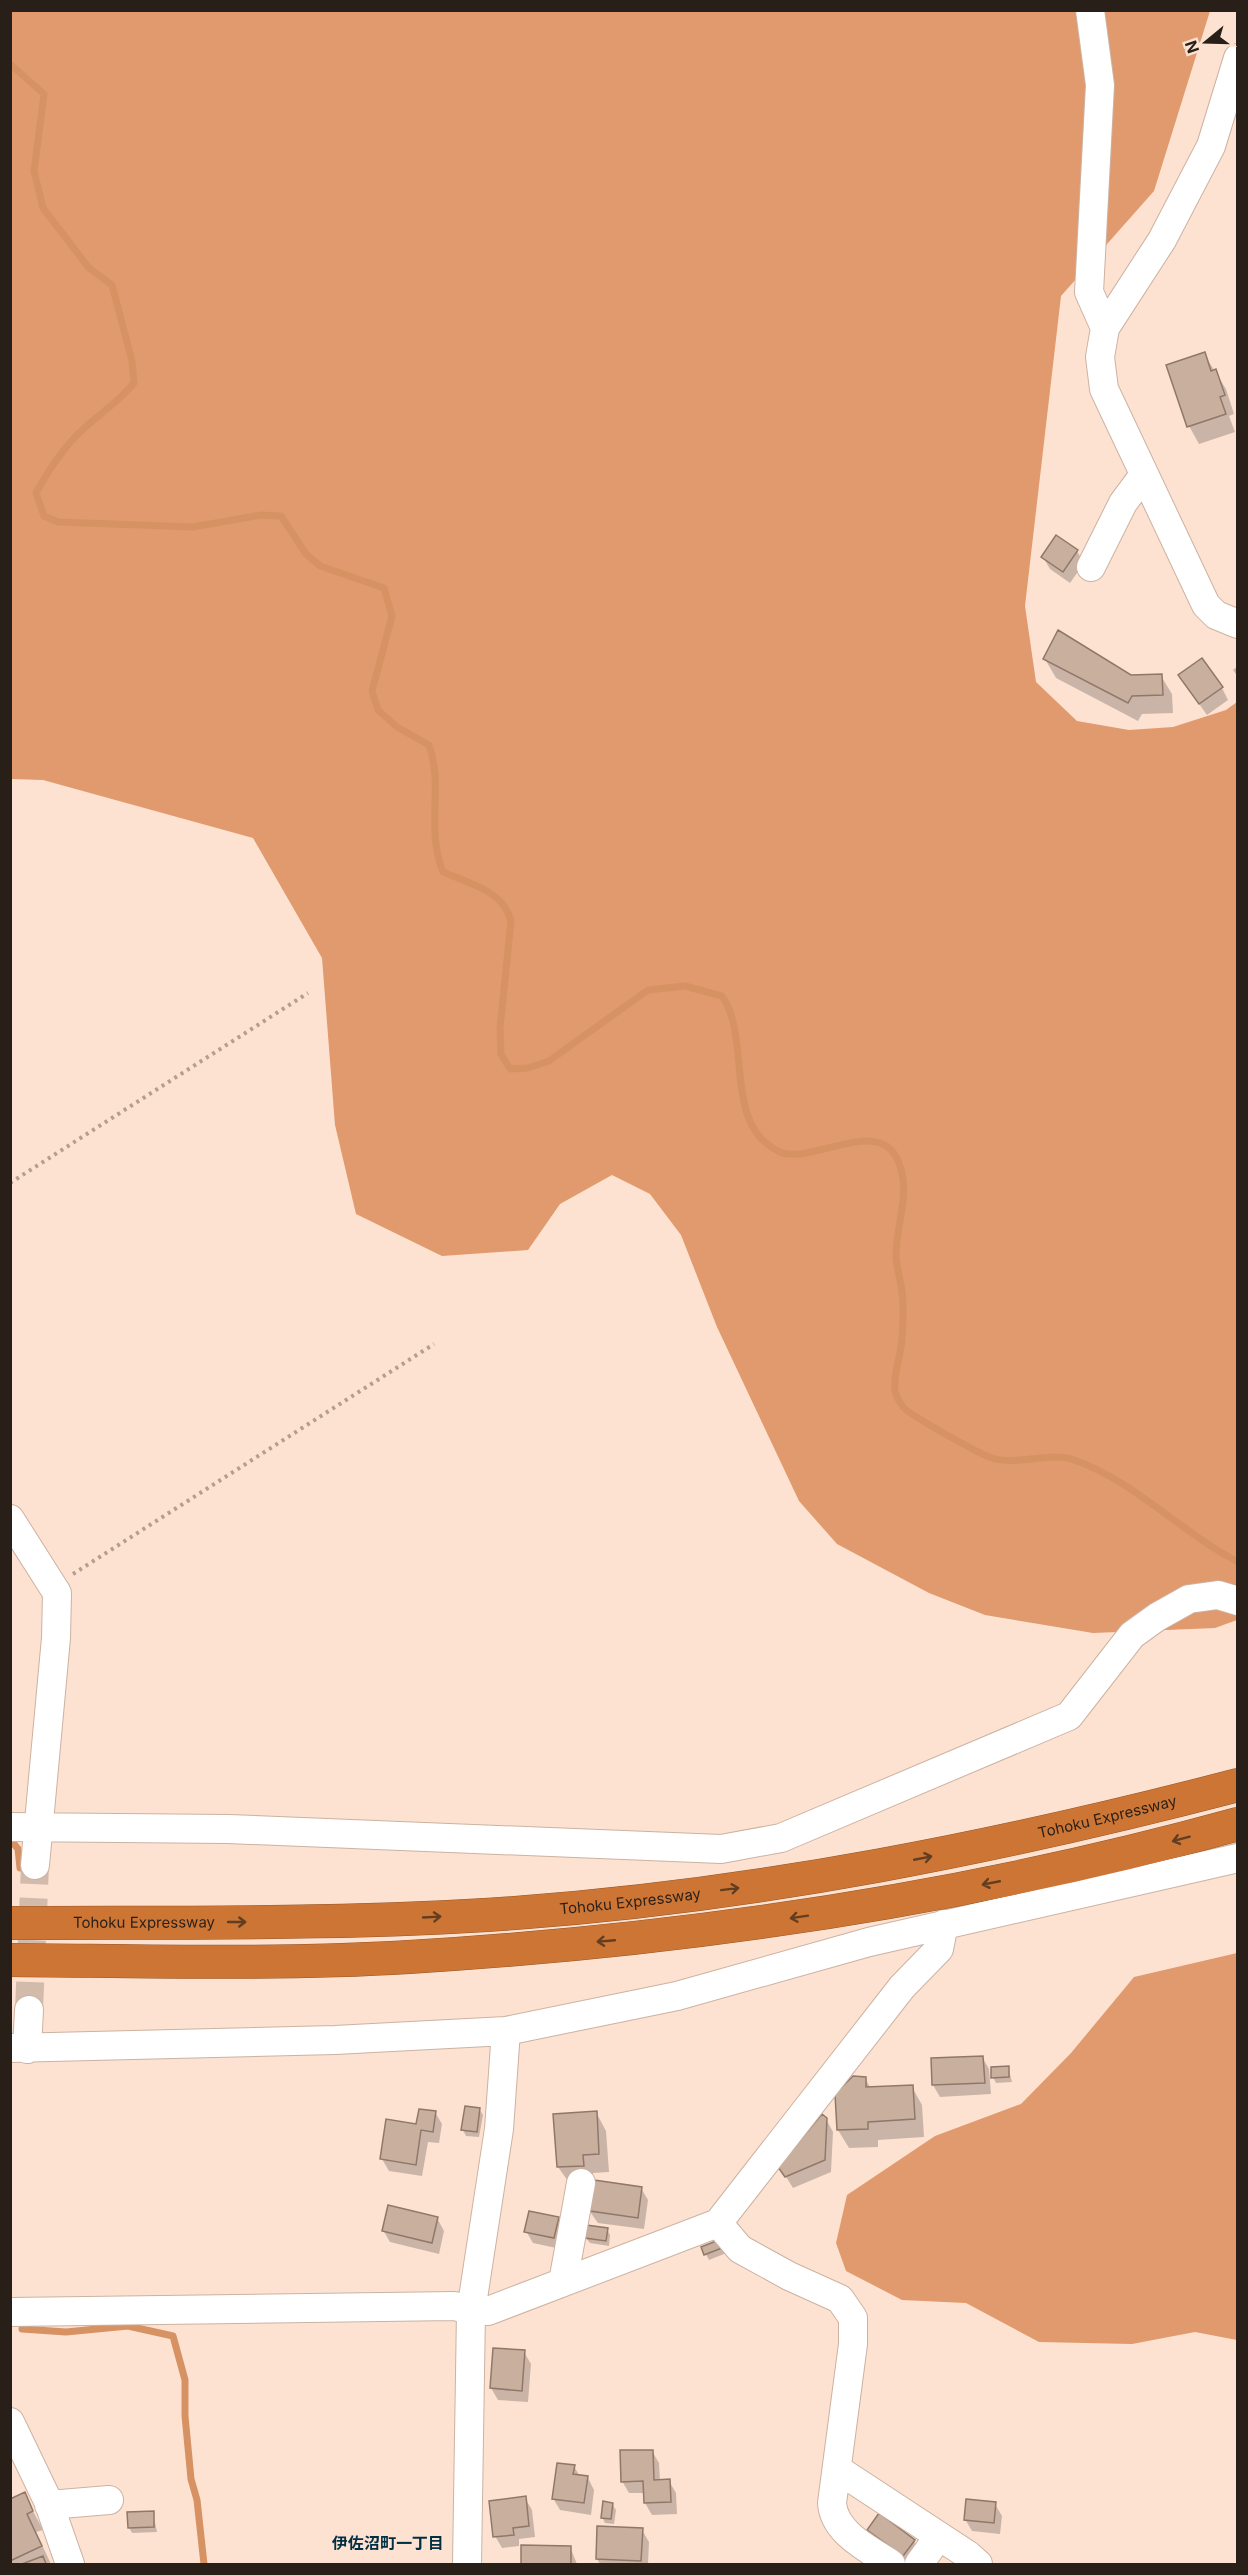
<svg xmlns="http://www.w3.org/2000/svg" width="1248" height="2575" viewBox="0 0 1248 2575" font-family="Inter,'Noto Sans JP',sans-serif">
  <style>
    .forest { fill: #e09a6d }
    .shadow { fill: #0003 }
    .lines { fill: none; stroke-linecap: round; stroke-linejoin: round }
    .stream { stroke: #d79264; stroke-width: 7 }
    .building { fill: #c9af9e; stroke: #907869; stroke-width: 1.5 }
    .minor-tunnel { stroke: #d3bbac; stroke-width: 28; stroke-dasharray: 28 14; stroke-linecap: butt }
    .minor-casing { stroke: #ccb2a2; stroke-width: 30 }
    .highway-casing { stroke: #94572b; stroke-width: 34 }
    .path { stroke: #b39e91; stroke-width: 4; stroke-dasharray: 3 4.5; stroke-linecap: butt }
    .minor { stroke: #fff; stroke-width: 28 }
    .highway { stroke: #cd7534; stroke-width: 33 }
    .oneway { stroke: #623d22 }
    .labels { text-anchor: middle; stroke-width: 4.5; stroke-linejoin: round; paint-order: stroke }
    .street-label { font-size: 15px; fill: #291f19; stroke: #fde2d1 }
    .neighbourhood-label { font-size: 16px; font-weight: bold; fill: #002e43; stroke: #fde2d1 }
  </style>
  <rect width="100%" height="100%" fill="#fde2d1"/>
  <path class="forest" d="M11,11H1210L1154,191L1061,296L1025,606L1036,682L1077,721L1129,730L1173,727L1226,710L1237,702V1620L1215,1628L1093,1633L985,1615L929,1593L837,1544L799,1501L717,1327L681,1235L650,1194L612,1175L560,1204L528,1250L442,1256L356,1214L335,1125L322,958L253,838L43,780L11,779Z
    M1237,1953V2340L1195,2332L1132,2344L1039,2342L966,2303L902,2300L846,2271L836,2243L847,2195L935,2136L1021,2104L1071,2053L1134,1977Z"/>
  <path class="shadow" d="M1204,354L1226,389L1234,414L1229,416L1235,432L1199,444L1189,426Z
    M1077,551L1084,563L1070,583L1050,569L1043,557Z
    M1045,659L1131,677L1161,676L1172,694L1173,713L1142,714L1138,721L1056,678Z
    M1238,666V677L1233,670Z
    M1187,687L1222,688L1228,700L1207,715Z
    M982,2057L989,2069L991,2094L940,2097L933,2085Z
    M1008,2067L1012,2082L996,2083L993,2077Z
    M865,2078L871,2089L912,2087L922,2105L924,2137L878,2140V2147L849,2148L838,2130Z
    M479,2109L483,2115L479,2137L466,2136L463,2130Z
    M435,2112L442,2124L439,2143L428,2142L422,2176L389,2171L382,2159Z
    M596,2112L606,2131L609,2172L593,2173V2182L641,2188L648,2200L644,2229L598,2223L558,2167Z
    M826,2119L833,2132L831,2172L793,2188L780,2167Z
    M437,2218L444,2231L439,2254L390,2242L383,2230Z
    M558,2219L565,2231L561,2249L533,2243L526,2231Z
    M607,2229L610,2235L609,2246L590,2243L586,2238Z
    M723,2240L729,2252L709,2260L703,2248Z
    M524,2352L531,2364L528,2402L498,2400L491,2388Z
    M652,2451L659,2463L660,2481H669L676,2493L677,2514L652,2515L645,2503V2493H629L622,2481Z
    M574,2466L580,2477L588,2478L594,2490L591,2515L560,2510L553,2498Z
    M24,2494L43,2530L36,2532L51,2564H10V2500Z
    M525,2498L532,2510L535,2537L519,2539V2546L502,2548L495,2536Z
    M612,2504L616,2510L614,2524L605,2523L602,2517Z
    M995,2504L1002,2516L1000,2534L972,2531L965,2519Z
    M153,2513L157,2532L132,2533L129,2527Z
    M879,2516L914,2541L921,2553L907,2564L876,2542L869,2530Z
    M642,2530L649,2542L648,2564H600L597,2559Z
    M523,2547H570L577,2564H523Z"/>
  <g class="lines">
    <path class="stream" d="M10,64L44,94L34,171L43,208L89,268L112,285L132,361L134,383C117,404 97,415 79,433C61,451 48,471 36,493L44,516L58,522L193,527L261,515L281,516L306,554L320,566L384,588L392,616L372,691L378,710L397,727L429,745C444,788 425,827 443,872C468,883 504,891 511,921L500,1028L501,1054L510,1069L528,1068L549,1061L648,990L685,986L722,996C752,1039 722,1126 780,1152C809,1165 873,1119 895,1155C914,1188 896,1221 896,1255C896,1267 901,1280 902,1292C904,1307 903,1324 902,1339C901,1355 893,1374 895,1390C895,1394 900,1403 903,1407C908,1414 981,1455 992,1458C1014,1466 1051,1452 1071,1459C1133,1479 1180,1532 1238,1562
      M10,1839L18,1849L20,1868
      M22,2329L66,2332L128,2326L173,2336L185,2380V2416L191,2479L197,2500L204,2564"/>
  </g>
  <path class="building" d="M1205,352L1211,371L1216,369L1225,395L1220,397L1226,414L1187,427L1166,365Z
    M1056,535L1078,550L1063,572L1041,557Z
    M1058,630L1131,675L1162,674L1163,695L1132,696L1128,703L1043,659Z
    M1202,658L1223,687L1199,704L1178,675Z
    M983,2056L985,2083L932,2085L931,2058Z
    M1009,2066V2077L991,2078V2067Z
    M853,2076L866,2077V2087L913,2085L915,2119L868,2122V2129L837,2130L835,2094Z
    M465,2106L480,2108L477,2132L461,2130Z
    M419,2109L436,2111L433,2132L421,2130L416,2165L380,2159L386,2119L416,2124Z
    M597,2111L599,2154L583,2155L584,2166L557,2167L553,2114Z
    M822,2114L827,2118L825,2160L785,2177L778,2167Z
    M594,2180L642,2187L638,2218L590,2211Z
    M388,2205L438,2217L432,2243L382,2231Z
    M529,2211L559,2217L554,2238L524,2232Z
    M586,2225L608,2228L606,2241L585,2238Z
    M724,2238L727,2246L704,2255L701,2247Z
    M493,2348L525,2350L522,2391L490,2388Z
    M620,2450H653L654,2480L670,2479L671,2502L644,2503L643,2481L621,2482Z
    M557,2463L575,2465L573,2474L588,2476L584,2503L552,2499Z
    M25,2492L33,2511L27,2514L42,2546L10,2561V2499Z
    M526,2496L529,2526L513,2528L514,2535L493,2537L489,2501Z
    M966,2499L996,2502L994,2523L964,2520Z
    M603,2501L613,2503L611,2519L601,2518Z
    M154,2511V2527L128,2528L127,2512Z
    M879,2513L915,2540L903,2556L867,2530Z
    M597,2526L643,2528L641,2561L596,2559Z
    M521,2545L571,2546V2564H521Z
    M43,2556L46,2564H22Z"/>
  <g class="lines">
    <path class="minor-tunnel" d="M29,2010L35,1865"/>
    <g class="minor-casing">
      <path id="minor" d="M1090,10L1100,85L1089,292L1105,328
        M1238,58L1211,146L1162,240L1105,328L1100,357L1104,389L1206,605L1216,615L1238,624
        M1091,567L1123,503L1143,476
        M10,1519L57,1593L56,1638L35,1865
        M10,1827L228,1829L721,1849L781,1838L1069,1716L1132,1635L1157,1617L1189,1599L1218,1595L1238,1601
        M10,2048L335,2040L506,2031L677,1996L869,1942L1238,1858
        M27,2049L29,2010
        M718,2223L740,2249L789,2276L840,2299L853,2318V2344L832,2503C834,2533 869,2549 891,2564
        M563,2282L581,2183
        M10,2312L455,2306L471,2311H488L718,2223L902,1987L939,1949L944,1924
        M10,2422L48,2501L70,2564
        M837,2469L968,2555L978,2564
        M49,2505L109,2500
        M467,2564L471,2311L499,2129L506,2031
        M919,2564L939,2536"/>
    </g>
    <g class="highway-casing">
      <g id="highway">
        <path id="s1" d="M10,1923C178,1922 347,1925 515,1913C760,1895 1000,1847 1238,1785"/>
        <path d="M10,1960C143,1961 277,1965 409,1957C689,1940 967,1899 1238,1824"/>
      </g>
    </g>
    <path class="path" d="M10,1183L308,993
      M73,1574L434,1344"/>
    <use href="#minor" class="minor"/>
    <use href="#highway" class="highway"/>
  </g>
  <defs><path id="oneway-shaft" d="M-6 0H5M1.5-3L5.5 0L1.5 3" fill="none" stroke-width="1.6" stroke-linecap="round" stroke-linejoin="round" transform="scale(1.5)"/></defs>
  <g class="oneway">
    <use href="#oneway-shaft" transform="translate(1181 1839) rotate(165)"/>
    <use href="#oneway-shaft" transform="translate(923 1858) rotate(-11)"/>
    <use href="#oneway-shaft" transform="translate(991 1883) rotate(169)"/>
    <use href="#oneway-shaft" transform="translate(730 1889) rotate(-7)"/>
    <use href="#oneway-shaft" transform="translate(432 1917) rotate(-3)"/>
    <use href="#oneway-shaft" transform="translate(799 1917) rotate(171)"/>
    <use href="#oneway-shaft" transform="translate(237 1922)"/>
    <use href="#oneway-shaft" transform="translate(606 1941) rotate(175)"/>
  </g>
  <g class="labels">
    <g class="street-label">
      <text dy="5" stroke="none"><textPath href="#s1" startOffset="1106">Tohoku Expressway</textPath></text>
      <text dy="5" stroke="none"><textPath href="#s1" startOffset="621">Tohoku Expressway</textPath></text>
      <text dy="5" stroke="none"><textPath href="#s1" startOffset="134">Tohoku Expressway</textPath></text>
    </g>
    <g class="neighbourhood-label">
      <text x="388" y="2549">伊佐沼町一丁目</text>
    </g>
  </g>
  <rect width="1248" height="2575" fill="none" stroke="#291f19" stroke-width="24"/>
  <g transform="translate(1206 42) rotate(251)" stroke="#fde2d1" stroke-width="4.5" paint-order="stroke">
  <path d="M0-4.5L10 22L0 15L-10 22Z" fill="#291f19"/>
  <text y="-9" font-size="16" font-weight="bold" text-anchor="middle" fill="#291f19">N</text>
  </g>
</svg>
